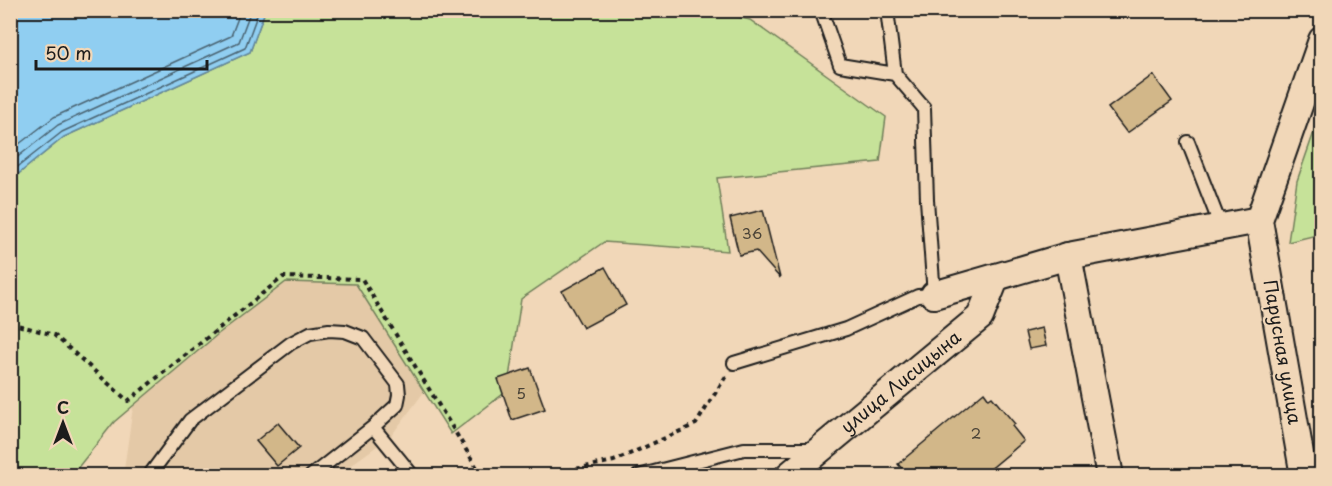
<svg xmlns="http://www.w3.org/2000/svg" width="1332" height="486" viewBox="0 0 1332 486" font-family="'Playpen Sans',sans-serif">
  <style>
    .built { fill: #e4c9a7 }
    .green { fill: #c6e299; stroke: #717f5a; stroke-width: 1.5 }
    .water { fill: #90cef1; stroke: #62879c; stroke-width: 1.5 }
    .lines { fill: none; stroke-linecap: round; stroke-linejoin: round }
    .shore { stroke: #4a6371; stroke-width: 1.5 }
    .building { fill: #d2b789; stroke: #1c1c1c; stroke-width: 1.5 }
    .lane-casing { stroke: #1c1c1c; stroke-width: 16 }
    .street-casing { stroke: #1c1c1c; stroke-width: 30 }
    .path { stroke: #1c1c1c; stroke-width: 4; stroke-dasharray: 4.5 4.5; stroke-linecap: butt }
    .lane { stroke: #f1d7b8; stroke-width: 12 }
    .street { stroke: #f1d7b8; stroke-width: 26 }
    .labels { text-anchor: middle; stroke-width: 4.5; stroke-linejoin: round; paint-order: stroke }
    .number-label { font-size: 15px; fill: #4a4337 }
    .street-label { font-size: 18px; fill: #1c1c1c; stroke: #f1d7b8 }
  </style>
  <rect width="100%" height="100%" fill="#f1d7b8"/>
  <filter id="ink" filterUnits="userSpaceOnUse"><feTurbulence type="fractalNoise" baseFrequency=".0167" numOctaves="2"/><feDisplacementMap in="SourceGraphic" scale="12" xChannelSelector="R" yChannelSelector="G"/><feConvolveMatrix kernelMatrix="1 2 1 2 8 2 1 2 1" color-interpolation-filters="sRGB"/></filter>
  <g filter="url(#ink)">
    <path class="built" d="M286,282L356,284L424,392L391,436L337,475L123,476L133,407L218,334Z"/>
    <path class="green" d="M265,11H714L750,20L886,117L880,162L717,178L728,251L604,242L521,299L507,391L451,434L356,284L286,282L218,334L114,422L72,475L11,476V180L64,137L250,52Z
      M1321,112V234L1288,242L1297,181Z"/>
    <path class="water" d="M11,10H265V11L250,52L64,137L11,180Z"/>
    <g class="lines">
      <path class="shore" d="M10,151L54,117L231,36L241,10
        M10,163L58,125L239,42L251,10
        M10,173L62,132L245,48L259,10"/>
    </g>
    <path class="building" d="M1153,75L1172,101L1127,133L1108,108Z
      M763,210L780,278L756,251L739,255L730,218Z
      M605,267L626,305L583,328L562,291Z
      M1042,328L1046,346L1029,349L1025,332Z
      M530,368L545,409L512,420L498,379Z
      M984,392L989,399L992,397L1015,424L1012,426L1024,441L982,476H908L898,464Z
      M278,423L299,448L277,466L256,441Z"/>
    <g class="lines">
      <g class="lane-casing">
        <path id="lane" d="M821,10L840,65L895,74
          M1188,142L1221,227
          M734,363L846,329L918,296L934,295L927,200L924,108L895,74L887,10
          M373,427L413,476
          M151,476V473L190,420L291,343L310,333L329,330L345,331L363,338L398,384L399,395L397,405L373,427L311,476
          M638,476L744,449H817"/>
      </g>
      <g class="street-casing">
        <g id="street">
          <path d="M1068,256L1110,476"/>
          <path d="M934,295L1068,256L1259,220"/>
          <path id="s1" d="M788,476L980,317L996,277"/>
          <path d="M1304,476L1259,220L1322,40"/>
        </g>
      </g>
      <path class="path" d="M10,323L54,335L128,401L283,277L362,279L482,476
        M541,476L614,461L696,424L726,376"/>
      <use href="#lane" class="lane"/>
      <use href="#street" class="street"/>
    </g>
  </g>
  <g class="labels">
    <g class="number-label">
      <text x="752" y="239">36</text>
      <text x="521" y="399">5</text>
      <text x="976" y="439">2</text>
    </g>
    <g class="street-label">
      <text transform="translate(1282 352) rotate(80)" y="6">Парусная улица</text>
      <text dy="6" stroke="none"><textPath href="#s1" startOffset="147">улица Лисицына</textPath></text>
    </g>
  </g>
  <rect width="1332" height="486" fill="none" stroke="#f1d7b8" stroke-width="36"/>
  <rect x="18" y="18" width="1296" height="450" fill="none" stroke="#1c1c1c" stroke-width="2" filter="url(#ink)"/>
  <g transform="translate(63 423)" stroke="#f1d7b8" stroke-width="4.5" paint-order="stroke">
  <path d="M0-4.5L10 22L0 15L-10 22Z" fill="#1c1c1c"/>
  <text y="-9" font-size="16" font-weight="bold" text-anchor="middle" fill="#1c1c1c">С</text>
  </g>
  <path d="M36 60v9h171v-9" fill="none" stroke="#1c1c1c" stroke-width="3"/>
  <text x="45" y="60" font-size="18" fill="#1c1c1c" stroke="#f1d7b8" stroke-width="4.5" paint-order="stroke">50 m</text>
</svg>
